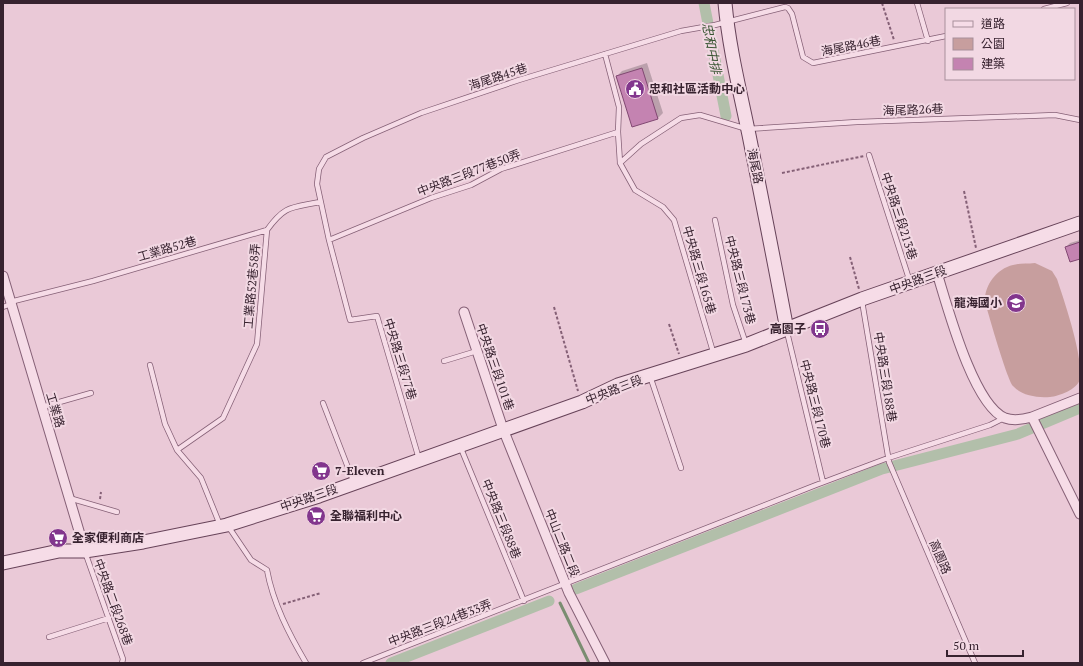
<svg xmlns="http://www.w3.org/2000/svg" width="1083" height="666" viewBox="0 0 1083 666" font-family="'PT Serif','Noto Sans TC',serif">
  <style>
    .green { fill: #c79e9e }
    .shadow { fill: #0003 }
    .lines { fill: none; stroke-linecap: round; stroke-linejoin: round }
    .stream { stroke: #7b8d71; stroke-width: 3 }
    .canal { stroke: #b2bfaa; stroke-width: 11 }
    .building { fill: #c483b1; stroke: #814872 }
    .lane-casing { stroke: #856076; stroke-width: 6 }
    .street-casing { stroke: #856076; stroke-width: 11 }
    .secondary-casing { stroke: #674359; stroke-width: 15 }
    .path { stroke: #856076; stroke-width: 2; stroke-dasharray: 3 2; stroke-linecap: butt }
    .lane { stroke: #f6dce7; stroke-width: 4.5 }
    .street { stroke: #f6dce7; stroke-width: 9 }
    .secondary { stroke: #f6dce7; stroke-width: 13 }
    .labels { text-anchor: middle; stroke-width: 4; stroke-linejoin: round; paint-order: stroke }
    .street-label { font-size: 12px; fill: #37222f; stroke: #f2d8e3 }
    .poi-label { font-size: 12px; font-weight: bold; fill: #37222f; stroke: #f2d8e3; text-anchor: start }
    .water-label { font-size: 13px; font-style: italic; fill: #395533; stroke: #f2d8e3 }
  </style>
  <rect width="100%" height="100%" fill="#eac9d7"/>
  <path class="green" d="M1035,263L1052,271L1057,279C1065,303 1083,356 1080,379C1077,390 1059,396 1050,397C1037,398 1022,396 1013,386C1007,379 989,316 985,302C984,286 996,269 1013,265C1020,263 1027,264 1035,263Z"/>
  <path class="shadow" d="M647,63L663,113L658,118L617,76L622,71Z
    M1080,240V258L1066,247L1070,243Z"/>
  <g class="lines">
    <path class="stream" d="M560,603L589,663"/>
    <path class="canal" d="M704,3L726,116
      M576,589L882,469L1018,434L1080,408
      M391,663L549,601"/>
  </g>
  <path class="building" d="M642,68L658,119L632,127L616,76Z
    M1080,242V259L1070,262L1065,247Z"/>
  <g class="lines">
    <g class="lane-casing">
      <path id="lane" d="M917,3L928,41
        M1044,9L1067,3
        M605,54L619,107L618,132L620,163L635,190L663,207L674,220L714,355
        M869,155L910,282
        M620,163L641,144L681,118L700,115L747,129L857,122L1055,115L1080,120
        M715,220L733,305L746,344
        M329,240L431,198L471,185L501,169L618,132
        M862,301L889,462L975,663
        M10,302L93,281L267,230C285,205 291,208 320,202
        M3,307L11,304
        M787,332L823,482
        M444,361L477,351
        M150,365L165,424L177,450L201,478L220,525
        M650,376L681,468
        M323,403L354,483
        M42,407L91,393
        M460,446L524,601
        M177,450L223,418L257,344L267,230
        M419,459L377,316L350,320L329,240L317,184L319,169L326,157L363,138L421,113L519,80L681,31L715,25L785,7L788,8L792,14L803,57L813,63L946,36
        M69,498L117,512
        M228,526L251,560L267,570C273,603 289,634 306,663
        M85,552L123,659L122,663
        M49,637L109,618
        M363,663L816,485L888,458L990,425L1004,418"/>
    </g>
    <g class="street-casing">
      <path id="street" d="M937,273C947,305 973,405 1005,418C1013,421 1025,419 1032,417L1080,514
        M3,276L85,551
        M464,312L503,429L569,593L605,663
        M1032,417L1080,398"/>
    </g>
    <g class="secondary-casing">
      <path id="secondary" d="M725,3C729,48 740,91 749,135C762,200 775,265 787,330
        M3,563L59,551H85L143,542L227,525L319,496L582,402L618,385L746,345L862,299L1080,223"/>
    </g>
    <path class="path" d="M882,3L894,40
      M782,173L864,156
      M964,191L976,248
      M850,257L859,289
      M554,307L578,391
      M669,324L679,354
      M100,499L101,492
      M283,604L321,593"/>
    <use href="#lane" class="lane"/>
    <use href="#street" class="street"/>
    <use href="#secondary" class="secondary"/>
  </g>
  <defs>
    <g id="civic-disc" transform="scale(1)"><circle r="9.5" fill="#82368d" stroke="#f2d8e3"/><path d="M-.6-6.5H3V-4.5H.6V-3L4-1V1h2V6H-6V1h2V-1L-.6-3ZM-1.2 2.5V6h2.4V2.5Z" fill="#fff"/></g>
    <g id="school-disc" transform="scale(1)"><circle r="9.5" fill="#82368d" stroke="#f2d8e3"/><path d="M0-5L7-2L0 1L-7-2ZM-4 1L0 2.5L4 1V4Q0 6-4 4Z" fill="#fff"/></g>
    <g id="bus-disc" transform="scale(1)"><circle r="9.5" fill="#82368d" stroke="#f2d8e3"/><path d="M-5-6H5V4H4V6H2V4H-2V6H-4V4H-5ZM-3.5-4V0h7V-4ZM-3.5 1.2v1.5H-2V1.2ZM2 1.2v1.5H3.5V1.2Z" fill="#fff"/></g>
    <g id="supermarket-disc" transform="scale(1)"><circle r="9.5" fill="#82368d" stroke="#f2d8e3"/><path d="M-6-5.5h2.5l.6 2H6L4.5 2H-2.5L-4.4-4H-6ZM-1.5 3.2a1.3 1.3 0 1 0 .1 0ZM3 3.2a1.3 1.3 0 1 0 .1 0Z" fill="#fff"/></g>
  </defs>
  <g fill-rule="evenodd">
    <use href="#civic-disc" x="635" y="89"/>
    <use href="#school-disc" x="1016" y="303"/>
    <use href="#bus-disc" x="820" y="329"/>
    <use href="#supermarket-disc" x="321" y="471"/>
    <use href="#supermarket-disc" x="316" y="516"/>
    <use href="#supermarket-disc" x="58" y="538"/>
  </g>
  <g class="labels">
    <g class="street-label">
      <text transform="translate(851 46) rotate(-11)" y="4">海尾路46巷</text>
      <text transform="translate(498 77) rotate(-18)" y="4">海尾路45巷</text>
      <text transform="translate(913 110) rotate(-2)" y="4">海尾路26巷</text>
      <text transform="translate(755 166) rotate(78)" y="4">海尾路</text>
      <text transform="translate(469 173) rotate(-21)" y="4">中央路三段77巷50弄</text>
      <text transform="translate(899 216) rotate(72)" y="4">中央路三段213巷</text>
      <text transform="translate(167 249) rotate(-16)" y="4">工業路52巷</text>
      <text transform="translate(699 270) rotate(74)" y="4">中央路三段165巷</text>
      <text transform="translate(740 280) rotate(76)" y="4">中央路三段173巷</text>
      <text transform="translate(918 280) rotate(-20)" y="4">中央路三段</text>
      <text transform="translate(252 286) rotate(-85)" y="4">工業路52巷58弄</text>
      <text transform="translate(400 359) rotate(73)" y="4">中央路三段77巷</text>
      <text transform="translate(495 367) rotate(71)" y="4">中央路三段101巷</text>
      <text transform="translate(885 377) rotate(81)" y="4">中央路三段188巷</text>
      <text transform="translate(614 390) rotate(-21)" y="4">中央路三段</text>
      <text transform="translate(815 404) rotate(76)" y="4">中央路三段170巷</text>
      <text transform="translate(55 410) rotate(73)" y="4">工業路</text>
      <text transform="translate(309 498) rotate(-19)" y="4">中央路三段</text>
      <text transform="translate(501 519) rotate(68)" y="4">中央路三段88巷</text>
      <text transform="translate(562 543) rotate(68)" y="4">中山二路二段</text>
      <text transform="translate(940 557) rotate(67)" y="4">高園路</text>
      <text transform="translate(113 602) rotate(70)" y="4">中央路二段268巷</text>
      <text transform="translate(440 623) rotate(-21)" y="4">中央路三段24巷33弄</text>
    </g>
    <g class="poi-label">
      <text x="649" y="93">忠和社區活動中心</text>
      <text x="1002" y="307" text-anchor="end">龍海國小</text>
      <text x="806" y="333" text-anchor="end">高園子</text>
      <text x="335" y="475">7-Eleven</text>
      <text x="330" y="520">全聯福利中心</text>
      <text x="72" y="542">全家便利商店</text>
    </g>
    <g class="water-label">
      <text transform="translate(712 48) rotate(79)" y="5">忠和中排</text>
    </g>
  </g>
  <rect width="1083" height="666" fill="none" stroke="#37222f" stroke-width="8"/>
  <rect x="945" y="8" width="130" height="72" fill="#f2d8e3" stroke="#a78f9b"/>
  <rect x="953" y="21" width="20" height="6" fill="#f6dce7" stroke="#a78f9b"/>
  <text x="981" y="28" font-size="12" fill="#37222f">道路</text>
  <rect x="953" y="38" width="20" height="12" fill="#c79e9e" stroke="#a78f9b"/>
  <text x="981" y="48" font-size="12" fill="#37222f">公園</text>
  <rect x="953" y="58" width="20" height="12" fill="#c483b1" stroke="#a78f9b"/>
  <text x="981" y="68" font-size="12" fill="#37222f">建築</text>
  <path d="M947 650v6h76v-6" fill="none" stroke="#37222f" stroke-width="2"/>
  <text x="953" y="650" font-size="12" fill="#37222f" stroke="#f2d8e3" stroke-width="3" paint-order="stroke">50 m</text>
</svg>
